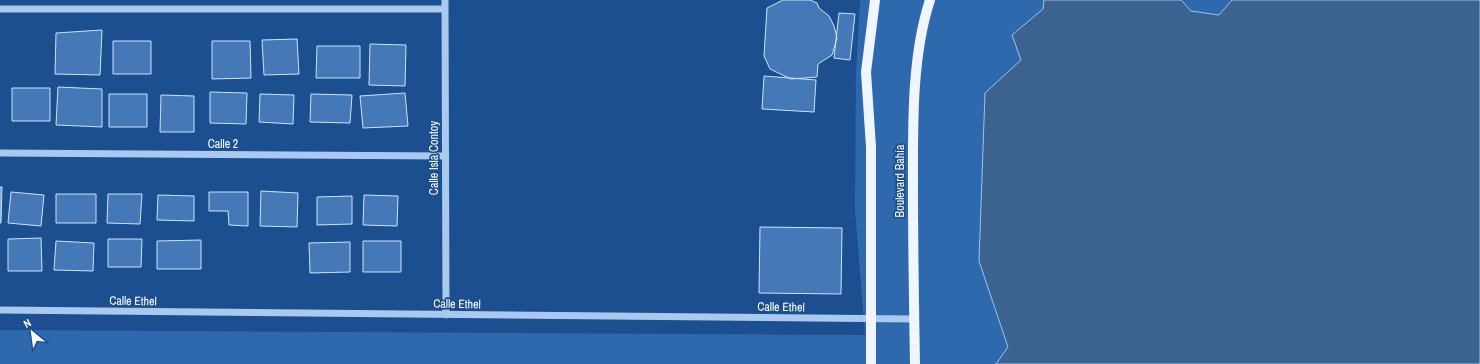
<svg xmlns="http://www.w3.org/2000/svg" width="1480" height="364" viewBox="0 0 1480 364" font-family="'Archivo Narrow',sans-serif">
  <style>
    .green { fill: #2e69ad }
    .water { fill: #3c6290; stroke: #9cc4f0 }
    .building { fill: #4478b7; stroke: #cfe3fa }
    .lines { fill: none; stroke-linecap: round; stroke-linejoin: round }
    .minor { stroke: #a9c9ee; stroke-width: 7 }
    .major { stroke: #f0f6ff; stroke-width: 10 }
    .labels { text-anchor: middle; stroke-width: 3.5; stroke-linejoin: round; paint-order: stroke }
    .street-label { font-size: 12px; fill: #fff; stroke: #1b4f8f }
  </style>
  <rect width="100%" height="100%" fill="#1b4f8f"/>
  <path class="green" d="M860,0H1480V364H0V330L865,335L855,210L856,73Z"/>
  <path class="water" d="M1044,0H1181L1191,11L1219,15L1232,0H1480V364H996L1008,347L979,261L985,93L1021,60L1012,35L1043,9Z"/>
  <path class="building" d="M783,0H810L817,3L819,8L829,16L834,26L837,38L832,55L818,64L817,77L791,79L770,69L764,56L767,8Z
    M839,13L855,14L850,60L834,58Z
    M102,30L100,75L55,74L56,33Z
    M297,39L299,74L264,75L262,40Z
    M113,41H151V74H113Z
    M212,41H250L251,78L212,79Z
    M370,44L406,45L405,86L369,85Z
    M317,46H360V78H316Z
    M764,76L816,80L814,112L762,109Z
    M58,87L102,89V127L56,125Z
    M12,88H50V121H12Z
    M210,92L247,93L246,124L210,123Z
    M405,93L408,126L363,128L360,96Z
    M109,94H147V127H109Z
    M260,94L294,95L293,124L259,122Z
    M311,94L352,95L350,123L310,122Z
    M161,95L194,96V132H160Z
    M0,187H2L1,223H0Z
    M261,191L298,193L297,227L260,226Z
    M11,192L44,195L41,226L8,223Z
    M209,192H248V226L229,225L228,211H209Z
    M56,194H96V223H56Z
    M108,194H142L140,224L107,223Z
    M158,195L194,196V221L157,220Z
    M364,195L398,196L397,226L363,225Z
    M352,196V224L317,225V197Z
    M760,227L842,228L841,294L759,293Z
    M41,238L42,271H8V239Z
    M108,239H142L141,267H108Z
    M201,240V269H157V241Z
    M56,241L94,243L93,271L54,270Z
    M363,241H401V272H363Z
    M350,242V272L310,273L309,243Z"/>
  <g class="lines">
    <path class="minor" d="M445,0L446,315
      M0,9H445
      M0,153L445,156
      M0,310L914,319"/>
    <path class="major" d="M871,364V147L866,72L875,0
      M915,364C914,306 913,248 913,190C913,130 911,58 930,0"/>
  </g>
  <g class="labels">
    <g class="street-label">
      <text x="223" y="148">Calle 2</text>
      <text transform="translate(434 158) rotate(-90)" y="4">Calle Isla Contoy</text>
      <text transform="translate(900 181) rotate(-90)" y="4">Boulevard Bahía</text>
      <text transform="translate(133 301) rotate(1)" y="4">Calle Ethel</text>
      <text transform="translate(457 304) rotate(1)" y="4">Calle Ethel</text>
      <text transform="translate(781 307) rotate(1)" y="4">Calle Ethel</text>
    </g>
  </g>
  <g transform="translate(32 332) rotate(331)" stroke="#1b4f8f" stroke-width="3" paint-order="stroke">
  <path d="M0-3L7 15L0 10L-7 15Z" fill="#ffffff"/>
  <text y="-6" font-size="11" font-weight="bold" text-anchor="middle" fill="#ffffff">N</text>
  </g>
</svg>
